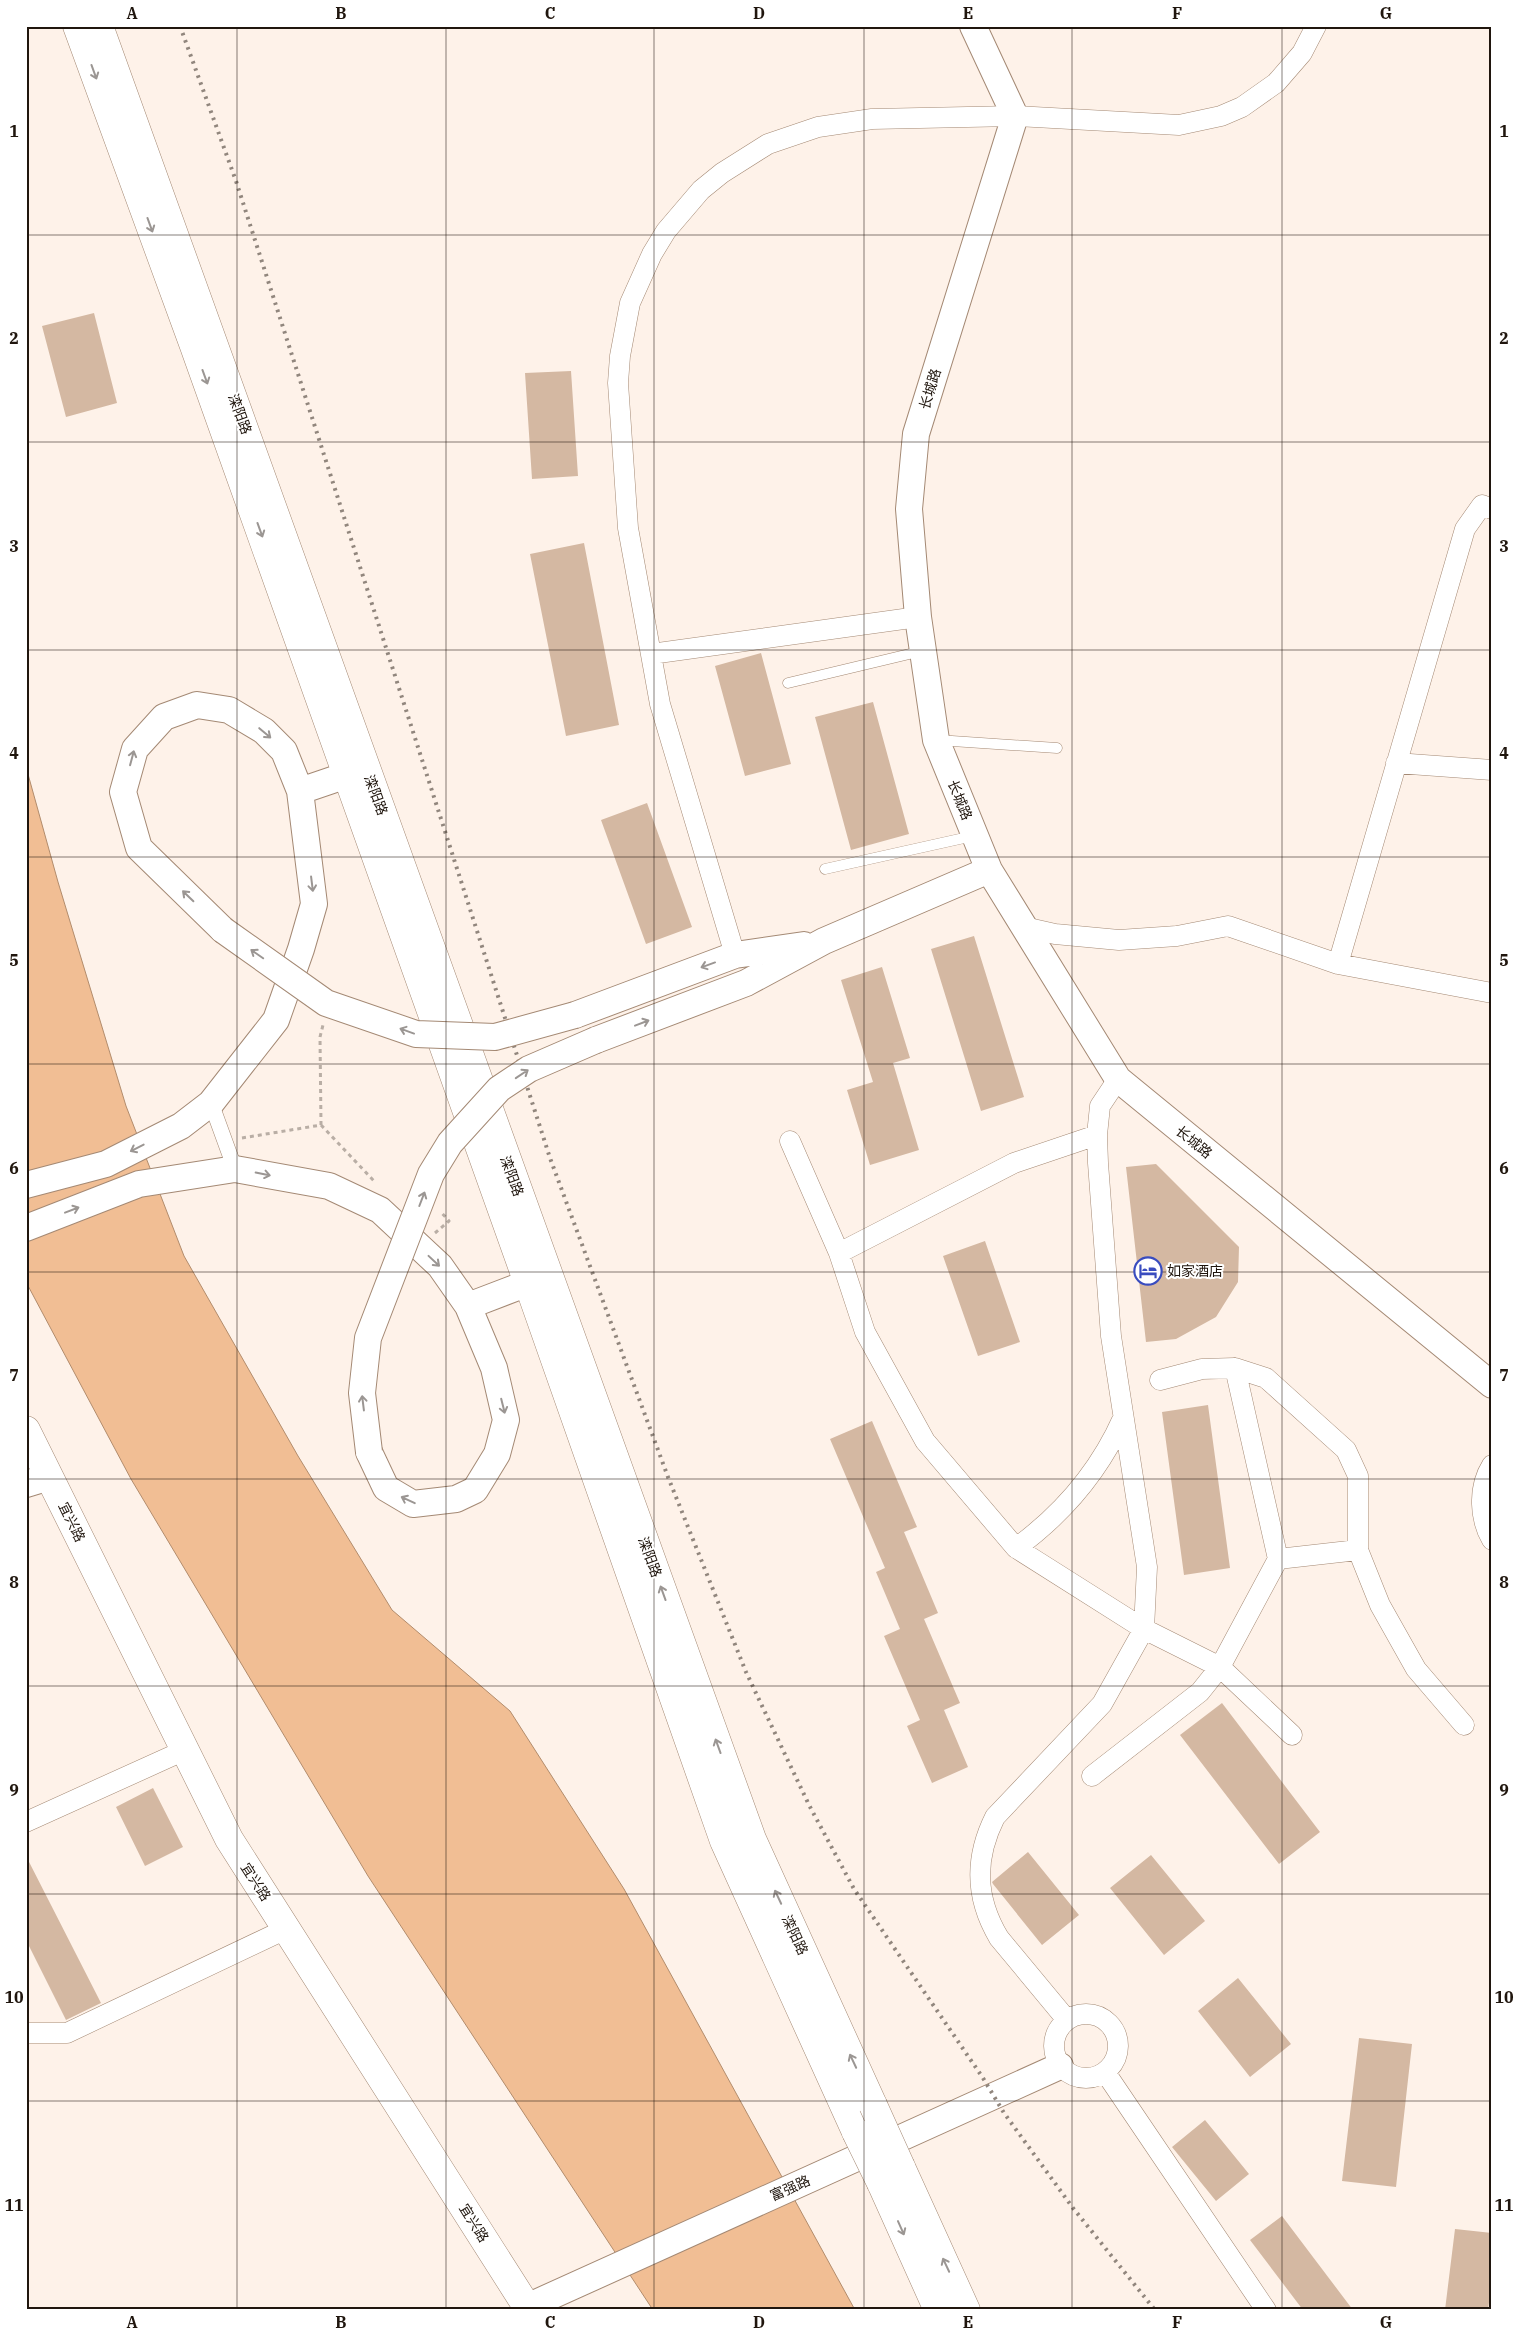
<svg xmlns="http://www.w3.org/2000/svg" width="1518" height="2336" viewBox="0 0 1518 2336" font-family="'IBM Plex Serif','Noto Sans SC',serif">
  <style>
    .water { fill: #f1be94; stroke: #b28c6c }
    .building { fill: #d4b8a2 }
    .lines { fill: none; stroke-linecap: round; stroke-linejoin: round }
    .service-casing { stroke: #a48974; stroke-width: 11 }
    .pedestrian-casing { stroke: #a48974; stroke-width: 16 }
    .minor-casing { stroke: #a48974; stroke-width: 21 }
    .tertiary-casing { stroke: #a48974; stroke-width: 28 }
    .secondary-casing { stroke: #a48974; stroke-width: 29 }
    .path { stroke: #b9aea5; stroke-width: 3; stroke-dasharray: 4 4; stroke-linecap: butt }
    .service { stroke: #fff; stroke-width: 10 }
    .pedestrian { stroke: #fff; stroke-width: 15 }
    .minor { stroke: #fff; stroke-width: 20 }
    .tertiary { stroke: #fff; stroke-width: 26 }
    .secondary { stroke: #fff; stroke-width: 28 }
    .rail { stroke: #91867d; stroke-width: 4; stroke-dasharray: 2.5 5; stroke-linecap: butt }
    .tertiary-bridge-casing { stroke: #a48974; stroke-width: 28; stroke-linecap: butt }
    .secondary-bridge-casing { stroke: #a48974; stroke-width: 29; stroke-linecap: butt }
    .tertiary-bridge { stroke: #fff; stroke-width: 26 }
    .secondary-bridge { stroke: #fff; stroke-width: 28 }
    .oneway { stroke: #9b9693 }
    .grid { fill: none; stroke: #20160e; stroke-width: 1; stroke-opacity: 0.55 }
    .labels { text-anchor: middle; stroke-width: 4; stroke-linejoin: round; paint-order: stroke }
    .street-label { font-size: 14px; fill: #20160e; stroke: #fff }
    .poi-label { font-size: 14px; fill: #20160e; stroke: #fff; text-anchor: start }
    .neatline { fill: none; stroke: #20160e; stroke-width: 2 }
    .grid-label { font-size: 16px; text-anchor: middle; font-weight: bold; fill: #20160e }
  </style>
  <rect width="100%" height="100%" fill="#fef2e9"/>
  <path class="water" d="M26,767L58,882L126,1106L184,1256L298,1456L392,1610L510,1711L624,1889L855,2310H653L368,1876L131,1479L26,1282Z"/>
  <path class="building" d="M94,313L117,403L66,417L42,326Z
    M571,371L578,476L532,479L525,373Z
    M584,543L619,725L566,736L530,554Z
    M761,653L791,764L745,776L715,666Z
    M873,702L909,834L851,850L815,717Z
    M647,803L692,927L646,944L601,820Z
    M974,936L1024,1097L981,1111L931,949Z
    M882,967L910,1058L893,1063L919,1150L870,1165L847,1090L873,1082L841,980Z
    M1156,1164L1239,1247L1238,1282L1216,1317L1176,1339L1146,1342L1126,1167Z
    M985,1241L1020,1342L978,1356L943,1256Z
    M1208,1405L1230,1568L1184,1575L1162,1412Z
    M872,1421L917,1527L904,1532L938,1613L924,1619L960,1703L944,1710L968,1767L932,1783L907,1726L920,1720L884,1636L900,1629L876,1572L885,1568L830,1439Z
    M1222,1703L1320,1832L1279,1864L1180,1735Z
    M153,1788L183,1847L145,1866L116,1807Z
    M1028,1852L1079,1915L1042,1945L993,1884L992,1882Z
    M1151,1855L1205,1921L1164,1955L1110,1888Z
    M26,1856L101,2003L66,2020L26,1940Z
    M1238,1978L1291,2044L1250,2077L1198,2011Z
    M1359,2038L1412,2044L1396,2187L1342,2181Z
    M1205,2120L1249,2174L1216,2201L1172,2147Z
    M1282,2216L1353,2310H1303L1250,2240Z
    M1455,2229L1492,2233V2279L1488,2310H1445Z"/>
  <g class="lines">
    <g class="service-casing">
      <path id="service" d="M788,683L922,651
        M937,740L1057,748
        M825,869L973,836"/>
    </g>
    <g class="pedestrian-casing">
      <path id="pedestrian" d="M211,1103L235,1169"/>
    </g>
    <g class="minor-casing">
      <path id="minor" d="M651,654L918,617
        M1396,763L1492,770
        M1024,927L1055,934L1119,940L1177,936L1228,926L1338,964L1492,993
        M735,955L660,704L628,528L618,383L620,356L630,303L652,254L666,231L701,190L722,173L768,144L818,127L872,119L1015,116L1179,125L1221,116L1242,107L1276,83L1302,53L1316,26
        M1338,964L1465,529L1482,505L1492,509
        M790,1141L839,1253L865,1332L925,1441L1016,1548L1144,1629L1220,1667L1292,1735
        M839,1253L1014,1163L1097,1135
        M1160,1380L1202,1369L1235,1368L1266,1378L1346,1450L1358,1476V1550
        M1492,1465C1478,1487 1479,1518 1492,1540
        M1016,1548C1064,1513 1099,1472 1123,1418
        M1278,1559L1358,1550L1380,1605L1416,1669L1464,1725
        M1092,1776L1200,1692L1220,1667L1278,1559L1235,1368
        M26,1822L185,1750
        M1054 2046a32 32 0 1 1 64 0a32 32 0 1 1-64 0Z
        M1067,2020L999,1938C975,1898 974,1859 995,1817L1102,1704L1144,1629L1147,1567L1111,1336L1098,1163L1097,1135L1100,1106L1118,1079
        M26,2033H67L286,1929
        M1105,2072L1266,2310"/>
    </g>
    <g class="tertiary-casing">
      <path id="tertiary" d="M973,26L1015,116L916,434L909,509L918,617L936,740L989,870L1118,1079L1492,1385
        M300,791L347,775
        M575,1015L735,955L804,945
        M596,1040L746,983L824,941L989,870
        M26,1185L106,1164L181,1126L211,1103L276,1020L301,949L314,904L300,791L284,751L264,731L229,710L197,705L164,717L135,749L123,792L139,848L223,930
        M26,1228L139,1184L235,1169L329,1186L380,1210L440,1266L468,1306L494,1368L506,1420L497,1454L475,1490L456,1499L413,1504L386,1488L369,1452
        M468,1306L528,1283
        M26,1484L49,1477
        M527,2307L1060,2066"/>
    </g>
    <g class="secondary-casing">
      <path id="secondary" d="M77,26L194,346L528,1283L724,1841L856,2132
        M99,26L752,1839L873,2105
        M26,1430L229,1839L529,2310
        M901,2167L966,2310
        M881,2183L938,2310"/>
    </g>
    <path class="path" d="M321,1125L374,1181
      M242,1138L321,1125L320,1037L323,1025
      M435,1233L449,1221L440,1211"/>
    <use href="#service" class="service"/>
    <use href="#pedestrian" class="pedestrian"/>
    <use href="#minor" class="minor"/>
    <use href="#tertiary" class="tertiary"/>
    <use href="#secondary" class="secondary"/>
    <path class="rail" d="M180,26L236,181L550,1158L668,1477L746,1672L809,1805L854,1889L983,2078L1004,2113L1073,2208L1155,2310"/>
    <g class="tertiary-bridge-casing">
      <path id="tertiary-bridge" d="M223,930L326,1003L416,1034L495,1037L575,1015
        M369,1452L362,1393L368,1338L431,1174L450,1143L499,1089L529,1069L596,1040"/>
    </g>
    <g class="secondary-bridge-casing">
      <path id="secondary-bridge" d="M873,2105L901,2167
        M856,2132L881,2183"/>
    </g>
    <use href="#tertiary-bridge" class="tertiary-bridge"/>
    <use href="#secondary-bridge" class="secondary-bridge"/>
  </g>
  <defs><path id="oneway-shaft" d="M-6 0H5M1.5-3L5.5 0L1.5 3" fill="none" stroke-width="1.6" stroke-linecap="round" stroke-linejoin="round" transform="scale(1.25)"/></defs>
  <g class="oneway">
    <use href="#oneway-shaft" transform="translate(94 72) rotate(70)"/>
    <use href="#oneway-shaft" transform="translate(150 225) rotate(70)"/>
    <use href="#oneway-shaft" transform="translate(205 377) rotate(70)"/>
    <use href="#oneway-shaft" transform="translate(260 530) rotate(70)"/>
    <use href="#oneway-shaft" transform="translate(265 733) rotate(40)"/>
    <use href="#oneway-shaft" transform="translate(132 758) rotate(-75)"/>
    <use href="#oneway-shaft" transform="translate(312 884) rotate(83)"/>
    <use href="#oneway-shaft" transform="translate(188 896) rotate(-136)"/>
    <use href="#oneway-shaft" transform="translate(257 954) rotate(-145)"/>
    <use href="#oneway-shaft" transform="translate(708 965) rotate(160)"/>
    <use href="#oneway-shaft" transform="translate(642 1023) rotate(-21)"/>
    <use href="#oneway-shaft" transform="translate(407 1031) rotate(-160)"/>
    <use href="#oneway-shaft" transform="translate(522 1074) rotate(-34)"/>
    <use href="#oneway-shaft" transform="translate(137 1148) rotate(153)"/>
    <use href="#oneway-shaft" transform="translate(263 1174) rotate(11)"/>
    <use href="#oneway-shaft" transform="translate(422 1199) rotate(-69)"/>
    <use href="#oneway-shaft" transform="translate(72 1210) rotate(-21)"/>
    <use href="#oneway-shaft" transform="translate(434 1261) rotate(43)"/>
    <use href="#oneway-shaft" transform="translate(363 1403) rotate(-97)"/>
    <use href="#oneway-shaft" transform="translate(503 1406) rotate(76)"/>
    <use href="#oneway-shaft" transform="translate(408 1500) rotate(-155)"/>
    <use href="#oneway-shaft" transform="translate(663 1593) rotate(-110)"/>
    <use href="#oneway-shaft" transform="translate(718 1746) rotate(-110)"/>
    <use href="#oneway-shaft" transform="translate(778 1897) rotate(-115)"/>
    <use href="#oneway-shaft" transform="translate(853 2061) rotate(-115)"/>
    <use href="#oneway-shaft" transform="translate(901 2228) rotate(66)"/>
    <use href="#oneway-shaft" transform="translate(946 2265) rotate(-115)"/>
  </g>
  <path class="grid" d="M237,26V2310M446,26V2310M654,26V2310M864,26V2310M1072,26V2310M1282,26V2310M26,235H1492M26,442H1492M26,650H1492M26,857H1492M26,1064H1492M26,1272H1492M26,1479H1492M26,1686H1492M26,1894H1492M26,2101H1492"/>
  <defs>
    <g id="hotel-ring" transform="scale(1.4375)"><circle r="9.5" fill="#fff" stroke="#394cbf" stroke-width="1.5"/><path d="M-6-4.5h1.5V1H6V5H4.5V3h-9V5H-6ZM-4 0a1.8 1.8 0 1 1 3.6 0ZM.5 0V-2.5h3Q6-2.5 6 0Z" fill="#394cbf"/></g>
  </defs>
  <g fill-rule="evenodd">
    <use href="#hotel-ring" x="1148" y="1271"/>
  </g>
  <g class="labels">
    <g class="street-label">
      <text transform="translate(930 389) rotate(-73)" y="5">长城路</text>
      <text transform="translate(240 414) rotate(70)" y="5">滦阳路</text>
      <text transform="translate(376 795) rotate(70)" y="5">滦阳路</text>
      <text transform="translate(960 800) rotate(68)" y="5">长城路</text>
      <text transform="translate(1194 1142) rotate(39)" y="5">长城路</text>
      <text transform="translate(512 1176) rotate(70)" y="5">滦阳路</text>
      <text transform="translate(72 1522) rotate(64)" y="5">宜兴路</text>
      <text transform="translate(650 1557) rotate(70)" y="5">滦阳路</text>
      <text transform="translate(256 1882) rotate(57)" y="5">宜兴路</text>
      <text transform="translate(795 1935) rotate(65)" y="5">滦阳路</text>
      <text transform="translate(790 2188) rotate(-24)" y="5">富强路</text>
      <text transform="translate(474 2223) rotate(58)" y="5">宜兴路</text>
    </g>
    <g class="poi-label">
      <text x="1167" y="1276">如家酒店</text>
    </g>
  </g>
  <rect width="1518" height="2336" fill="none" stroke="#ffffff" stroke-width="55"/>
  <rect x="28" y="28" width="1462" height="2280" class="neatline"/>
  <g class="grid-label">
    <text x="132" y="19">A</text>
    <text x="341" y="19">B</text>
    <text x="550" y="19">C</text>
    <text x="759" y="19">D</text>
    <text x="968" y="19">E</text>
    <text x="1177" y="19">F</text>
    <text x="1386" y="19">G</text>
    <text x="14" y="137">1</text>
    <text x="1504" y="137">1</text>
    <text x="14" y="344">2</text>
    <text x="1504" y="344">2</text>
    <text x="14" y="552">3</text>
    <text x="1504" y="552">3</text>
    <text x="14" y="759">4</text>
    <text x="1504" y="759">4</text>
    <text x="14" y="966">5</text>
    <text x="1504" y="966">5</text>
    <text x="14" y="1174">6</text>
    <text x="1504" y="1174">6</text>
    <text x="14" y="1381">7</text>
    <text x="1504" y="1381">7</text>
    <text x="14" y="1588">8</text>
    <text x="1504" y="1588">8</text>
    <text x="14" y="1796">9</text>
    <text x="1504" y="1796">9</text>
    <text x="14" y="2003">10</text>
    <text x="1504" y="2003">10</text>
    <text x="14" y="2211">11</text>
    <text x="1504" y="2211">11</text>
    <text x="132" y="2328">A</text>
    <text x="341" y="2328">B</text>
    <text x="550" y="2328">C</text>
    <text x="759" y="2328">D</text>
    <text x="968" y="2328">E</text>
    <text x="1177" y="2328">F</text>
    <text x="1386" y="2328">G</text>
  </g>
</svg>
